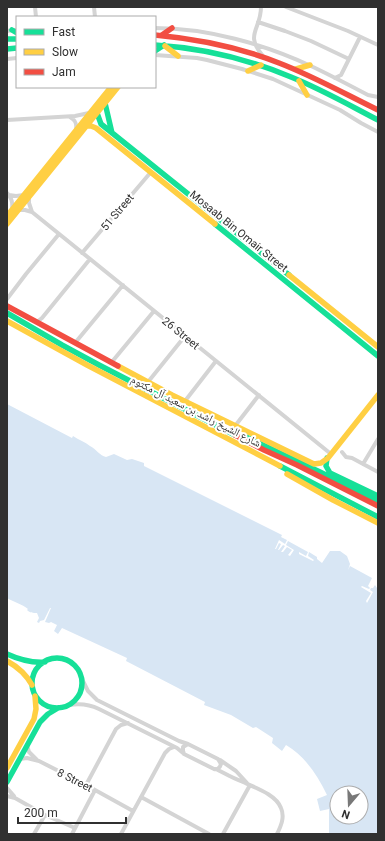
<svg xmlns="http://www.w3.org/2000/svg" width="385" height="841" viewBox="0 0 385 841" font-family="Roboto,'Noto Naskh Arabic',sans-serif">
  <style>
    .water { fill: #d8e6f4; fill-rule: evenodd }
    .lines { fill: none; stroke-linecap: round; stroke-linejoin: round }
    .street { stroke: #d4d4d4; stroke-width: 4 }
    .fast { stroke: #16e098; stroke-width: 5.5 }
    .slow { stroke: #ffcf43; stroke-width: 5.5 }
    .jam { stroke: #f24e42; stroke-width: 5.5 }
    .labels { text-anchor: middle; stroke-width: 4; stroke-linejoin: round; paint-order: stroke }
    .street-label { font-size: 11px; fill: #303030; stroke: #fff }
  </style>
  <rect width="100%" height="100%" fill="#fff"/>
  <path class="water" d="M7,404L72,438L73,436C79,440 85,442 90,446C96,449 100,456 106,457L114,454L127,460L132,459L144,463V466L282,535L281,537L287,540L285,544L279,540L275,549H276L279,543L281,544L278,550H279L283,545L285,546L281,552H283L287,547L292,550L288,555L290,556L294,550L286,545L288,541L308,552L306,556L299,552V554L313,561L314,560L308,556L309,552L317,557V559L322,563L330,551H340L347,556L350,564L348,570L350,566L372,578L368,586L370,588L369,589L362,586L361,587L371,593L366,601L367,603L373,592L370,590L371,588H373L375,585L377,588L378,585V834H329V809L320,811L317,799L327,795C318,776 305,756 286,745L282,751L272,743L273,738L256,727L253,728L231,715L204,705L205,702L126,661L127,658L62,628L58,634L54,631L57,625L51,622L49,623L45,622L51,608H50L44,620L40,621L39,623L37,622L39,618L37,613C33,613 30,613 27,610L28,609C22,604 14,602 7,598ZM337,793H361V817H337Z"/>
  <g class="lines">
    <path class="street" d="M35,7L36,17
      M94,7L95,17
      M261,7C261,30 244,34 263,56
      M286,7L348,31L378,45
      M258,22L285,31L311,41L349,59
      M155,28C207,28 264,44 311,66C330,75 349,85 368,95L378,97
      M7,31L15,30
      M155,55L197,58L207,60L242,69L273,79L340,110L361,123L378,132
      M7,59L17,58
      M335,78L341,75L360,37
      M70,117C75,120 77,123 76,129
      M7,120L75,116L89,113
      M7,193C12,198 13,203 12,209
      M9,195L16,196L24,195
      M29,197V203L32,212
      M18,210H25L32,212L331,454
      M82,253L151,172
      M7,299L26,274L59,234
      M37,322L42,318L90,259
      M75,343L123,285
      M111,363L154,311
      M148,382L185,336
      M185,401L216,361
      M235,426L259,395
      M342,452L346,457L352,458L378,472
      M363,464L378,439
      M82,679L88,691L97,700L179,741L188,744
      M69,705C80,703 89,704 99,709L177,748L183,753
      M188,744L218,759L221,764C220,768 217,770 214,769L184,754L183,751V747Z
      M27,745L29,752L37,760
      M20,759L27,758L39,761L86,785L133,811
      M220,760L236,771L247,783
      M216,769C224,773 232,778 241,781C253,787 276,794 281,808C285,817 281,826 277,834
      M86,785L116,729L121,725L128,723
      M7,788L14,796
      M7,796L15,798L45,815L75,828
      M141,797L209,834
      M34,834L45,815
      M72,834L95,790
      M121,834L165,753L169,749L174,747
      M223,834L250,785"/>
    <path class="fast" d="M12,30L17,33
      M7,39H17
      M155,45C202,48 248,59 291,77C321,89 349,105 378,120
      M7,49L17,48
      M155,51L164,45
      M105,103L112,133
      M97,113L101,124L289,275
      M215,224L378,356
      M7,313L62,345L99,365L235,435
      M244,436L320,472L378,501
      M327,458L326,466L330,473L378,496
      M280,466L378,517
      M7,654C20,660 31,663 45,662
      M32 683a25 25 0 1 1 50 0a25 25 0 1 1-50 0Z
      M7,782L40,722L48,714L58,708"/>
    <path class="slow" d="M165,46L178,56
      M296,69L310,65
      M248,71L261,65
      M299,81L307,95
      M86,126H91L96,128L215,224
      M7,216L111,87
      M7,224L118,87
      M289,275L378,347
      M7,321L87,365L280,466
      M118,366L172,395L314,464L321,463L328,458L378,395
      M287,474L333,500L378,523
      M7,661C18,667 26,674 32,685
      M7,768L34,719L36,709L35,696"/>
    <path class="jam" d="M155,35C198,39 239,47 279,63C313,76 345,94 378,110
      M162,35L172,28
      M7,306L118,366
      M235,435L264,450L297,465L378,506"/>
  </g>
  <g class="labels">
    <g class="street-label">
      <text transform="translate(117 212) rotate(-50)" y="4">51 Street</text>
      <text transform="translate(239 231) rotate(39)" y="4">Mosaab Bin Omair Street</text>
      <text transform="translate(181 333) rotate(39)" y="4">26 Street</text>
      <text transform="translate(196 411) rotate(27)" y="4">شارع الشيخ راشد بن سعيد آل مكتوم</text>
      <text transform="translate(75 780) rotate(27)" y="4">8 Street</text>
    </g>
  </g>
  <rect width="385" height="841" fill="none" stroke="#303030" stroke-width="16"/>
  <rect x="16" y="16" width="140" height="72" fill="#ffffff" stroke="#acacac"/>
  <rect x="24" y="29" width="20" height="6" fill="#16e098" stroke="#acacac"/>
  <text x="52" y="36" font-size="12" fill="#303030">Fast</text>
  <rect x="24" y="49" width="20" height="6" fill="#ffcf43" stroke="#acacac"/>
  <text x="52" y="56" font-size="12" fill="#303030">Slow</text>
  <rect x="24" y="69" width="20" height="6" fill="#f24e42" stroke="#acacac"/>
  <text x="52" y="76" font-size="12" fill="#303030">Jam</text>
  <g transform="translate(349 805) rotate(199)"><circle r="19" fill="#ffffff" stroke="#acacac"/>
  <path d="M0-3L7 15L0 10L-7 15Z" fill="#787878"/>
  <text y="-6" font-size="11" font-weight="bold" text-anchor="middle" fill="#303030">N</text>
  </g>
  <path d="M18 817v6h108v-6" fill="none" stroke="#303030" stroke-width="2"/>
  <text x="24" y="817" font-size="12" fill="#303030" stroke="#ffffff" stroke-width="3" paint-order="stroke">200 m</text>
</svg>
